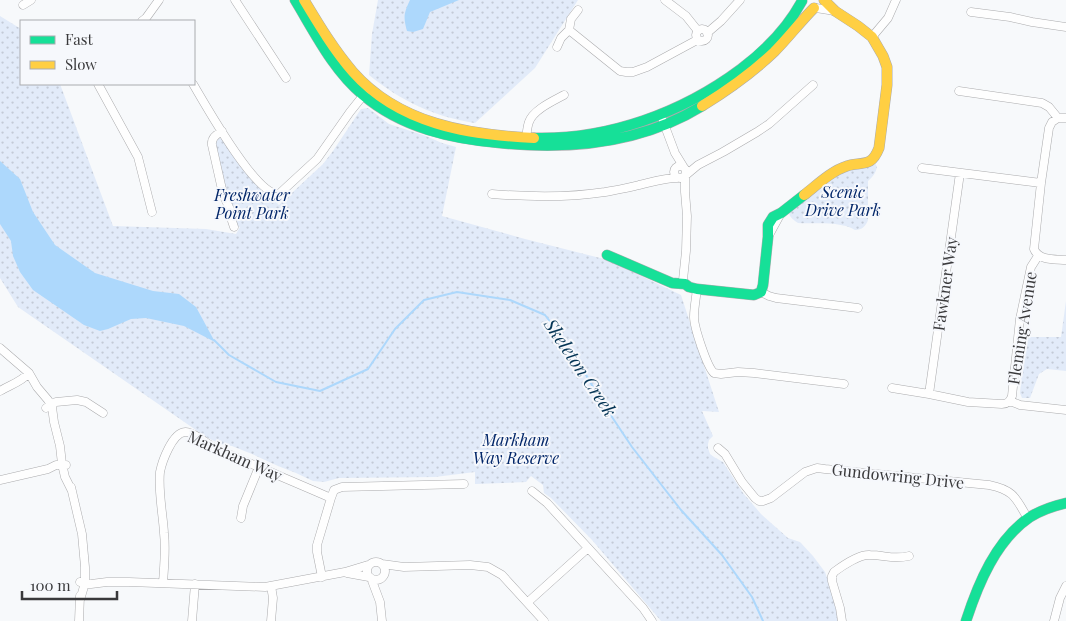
<svg xmlns="http://www.w3.org/2000/svg" width="1066" height="621" viewBox="0 0 1066 621" font-family="'Playfair Display',serif">
  <style>
    .green { fill: url(#green-dots) }
    .water { fill: #add8fc }
    .lines { fill: none; stroke-linecap: round; stroke-linejoin: round }
    .stream { stroke: #add8fc; stroke-width: 2 }
    .street-casing { stroke: #ababad; stroke-width: 9 }
    .fast-casing { stroke: #ababad; stroke-width: 11 }
    .slow-casing { stroke: #ababad; stroke-width: 11 }
    .street { stroke: #fefefe; stroke-width: 8 }
    .fast { stroke: #16e098; stroke-width: 10 }
    .slow { stroke: #ffcf43; stroke-width: 10 }
    .labels { text-anchor: middle; stroke-width: 4; stroke-linejoin: round; paint-order: stroke }
    .park-label { font-size: 16px; font-style: italic; fill: #012568; stroke: #f6f8fc }
    .street-label { font-size: 16px; fill: #39393b; stroke: #f6f8fc }
    .water-label { font-size: 18px; font-style: italic; fill: #053555; stroke: #f6f8fc }
  </style>
  <defs>
    <pattern id="green-dots" width="8" height="8" patternUnits="userSpaceOnUse" patternTransform="scale(1.25)"><rect width="8" height="8" fill="#e2ebf9"/><path d="M2 2h.1M6 6h.1" fill="none" stroke="#c3cad6" stroke-width="1.8" stroke-linecap="round"/></pattern>
  </defs>
  <rect width="100%" height="100%" fill="#f7f9fb"/>
  <path class="green" d="M378,0H578L535,68L475,123C435,117 401,101 369,75L372,34Z
    M0,16L21,29V84H60L113,226L206,229L236,234L240,227L237,226L225,188L214,144L217,138L224,139L243,167L279,205L323,164L333,151L361,109L368,108L389,124L426,136L442,143L456,147L442,216L525,239L608,260L681,295L719,412L702,411L713,436L709,440L708,444V448L710,454L714,457L723,462L743,493L761,514L788,538L800,542L813,556L825,572L835,600L838,621H661L592,540L551,498L544,493L543,485L531,476L526,482L475,484V472L435,477L339,478L324,482L313,481L296,473L278,466L252,454L232,446L220,444L206,437L18,307L0,278Z
    M875,163L877,167C876,172 873,177 868,181V220C866,226 862,230 855,230C841,221 814,224 798,223C794,220 790,218 789,213L840,172Z
    M1066,301V371L1047,369L1039,374L1030,398H1022L1020,393L1025,337H1061Z"/>
  <path class="water" d="M410,0H459L430,12L423,29L413,32L407,31C403,17 404,13 410,0Z
    M0,161L20,179L33,212L55,245L95,273L153,291L179,294L196,307L215,342L184,326L146,318L131,319L108,329L100,331L84,325L33,290L20,272L13,256L11,241L0,224Z"/>
  <g class="lines">
    <path class="stream" d="M214,340L229,355L276,382L320,391L368,369L395,329L424,300L457,292L510,300L545,315L571,349L600,399L632,447L681,510L722,555L752,597L763,621"/>
    <g class="street-casing">
      <path id="street" d="M235,0L286,78
        M665,0L686,16L698,31
        M23,5L31,0
        M816,8L835,11
        M971,12L1010,17L1032,22L1066,27
        M142,21L146,18L159,0
        M696 35a6 6 0 1 1 12 0a6 6 0 1 1-12 0Z
        M569,30L620,71L626,72H633L647,67L697,40
        M707,33L721,21L740,0
        M872,37L888,18L896,0
        M557,47L561,38L569,30L571,19L578,10
        M98,84L138,157L152,212
        M193,84C205,104 256,196 279,194L317,159L350,112L366,92
        M959,91L1042,103L1049,107L1058,118
        M663,121L675,153L683,166
        M222,131C216,135 211,138 212,145L223,194L232,214V221L234,227
        M526,138C527,133 527,127 529,122C533,110 553,101 564,95
        M674 172a6 6 0 1 1 12 0a6 6 0 1 1-12 0Z
        M922,168L1041,183L1049,128L1052,122L1058,118H1066
        M686,175L698,165L723,152L757,132L769,124L813,85
        M1041,183L1034,249C1039,261 1055,259 1066,260
        M492,194C530,197 567,198 605,192C616,190 628,188 639,185C652,182 664,178 677,178
        M769,235L781,213
        M685,284L683,280L686,251L687,216L685,192V177
        M697,289C696,298 694,308 694,317C694,327 707,367 714,373L721,374L738,372L754,373L844,384
        M761,292L769,296L776,298L858,308
        M0,348L29,373L37,387L48,400L52,407L54,422L60,446L62,464L65,477L72,491
        M892,388L929,394L968,402L1002,404C1007,404 1010,402 1012,396L1020,319L1031,267L1038,256
        M0,391C10,385 21,382 29,373
        M929,394L960,173
        M1010,401L1020,405L1066,410
        M46,408L56,402L77,400L86,402L103,413
        M718,448L725,454L742,482L755,498L759,501H763L771,498L805,472L817,468L825,469L989,485C1014,490 1016,498 1028,519
        M0,480L48,469L56,465H66
        M71,487L82,534L85,567V583L80,600
        M532,491L547,503L643,608L652,621
        M331,498L334,490L342,487L464,484
        M241,518L243,506L259,467
        M367 571a9 9 0 1 1 18 0a9 9 0 1 1-18 0Z
        M382,564L404,567L470,565L488,567L502,575L544,621
        M347,573L369,577
        M371,578L380,602L382,621
        M80,582L91,584L107,582H129L265,587L345,572L368,565
        M163,583C164,567 166,550 164,533C163,515 158,491 160,472C162,462 172,433 185,432C192,431 207,444 215,448C253,465 292,481 331,498L317,545V552L322,577
        M528,602L588,548
        M79,621L80,596
        M192,621L195,584
        M271,621L273,598L271,586
        M842,621L840,608L832,581V576L834,572C842,566 860,554 870,555C885,555 893,560 909,556
        M1054,621L1060,598L1066,586"/>
    </g>
    <g class="fast-casing">
      <path id="fast" d="M295,0C315,33 333,70 363,95C402,128 452,139 500,143C569,150 642,143 702,106
        M534,138C608,140 682,113 741,69C766,50 787,29 802,1
        M607,255L672,283L685,284L689,287L697,289L754,295L761,292L763,285L768,237V225L773,217L781,213L804,195
        M966,621C978,584 996,540 1030,517C1041,510 1053,506 1066,503"/>
    </g>
    <g class="slow-casing">
      <path id="slow" d="M304,0C319,25 334,50 353,72C399,124 468,135 534,138
        M702,106C728,90 752,73 774,52C788,38 800,22 814,8
        M804,195C817,185 831,171 847,166C854,163 863,165 870,161C875,158 877,153 879,148L887,85V67L883,56L872,37L858,26L835,11L824,0"/>
    </g>
    <use href="#street" class="street"/>
    <use href="#fast" class="fast"/>
    <use href="#slow" class="slow"/>
  </g>
  <g class="labels">
    <g class="park-label">
      <text x="843" y="198">Scenic<tspan x="843" dy="18">Drive Park</tspan></text>
      <text x="252" y="201">Freshwater<tspan x="252" dy="18">Point Park</tspan></text>
      <text x="516" y="446">Markham<tspan x="516" dy="18">Way Reserve</tspan></text>
    </g>
    <g class="street-label">
      <text transform="translate(945 284) rotate(-82)" y="6">Fawkner Way</text>
      <text transform="translate(1022 328) rotate(-81)" y="6">Fleming Avenue</text>
      <text transform="translate(235 456) rotate(24)" y="6">Markham Way</text>
      <text transform="translate(898 476) rotate(6)" y="6">Gundowring Drive</text>
    </g>
    <g class="water-label">
      <text transform="translate(580 368) rotate(56)" y="6">Skeleton Creek</text>
    </g>
  </g>
  <rect x="20" y="20" width="175" height="65" fill="#f6f8fc" stroke="#aaacaf"/>
  <rect x="30" y="36" width="25" height="8" fill="#16e098" stroke="#aaacaf"/>
  <text x="65" y="45" font-size="15" fill="#39393b">Fast</text>
  <rect x="30" y="61" width="25" height="8" fill="#ffcf43" stroke="#aaacaf"/>
  <text x="65" y="70" font-size="15" fill="#39393b">Slow</text>
  <path d="M22 591v8h95v-8" fill="none" stroke="#39393b" stroke-width="2.5"/>
  <text x="30" y="591" font-size="15" fill="#39393b" stroke="#f6f8fc" stroke-width="4" paint-order="stroke">100 m</text>
</svg>
